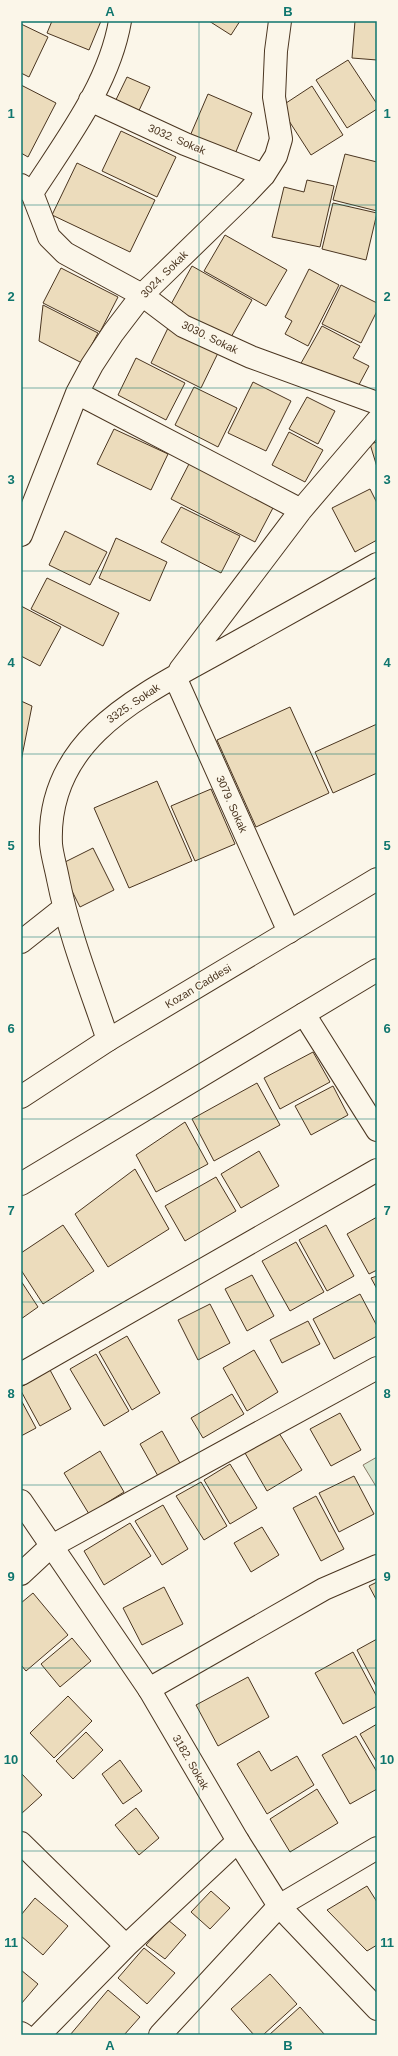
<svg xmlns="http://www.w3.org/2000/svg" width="398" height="2056" viewBox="0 0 398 2056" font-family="Helvetica,sans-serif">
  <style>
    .green { fill: #dce7d0; stroke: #887966 }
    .building { fill: #ecdcbc; stroke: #4a3520 }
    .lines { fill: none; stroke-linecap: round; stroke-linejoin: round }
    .minor-casing { stroke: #4a3520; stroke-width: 24 }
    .major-casing { stroke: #4a3520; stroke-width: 24 }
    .highway-casing { stroke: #4a3520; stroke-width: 24 }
    .minor { stroke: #fbf6e9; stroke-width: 22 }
    .major { stroke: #fbf6e9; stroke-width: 22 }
    .highway { stroke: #fbf6e9; stroke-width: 22 }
    .grid { fill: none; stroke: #0f766e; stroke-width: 1; stroke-opacity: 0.55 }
    .labels { text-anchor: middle; stroke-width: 3; stroke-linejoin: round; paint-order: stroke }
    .street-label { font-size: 11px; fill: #4a3520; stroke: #fbf6e9 }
    .neatline { fill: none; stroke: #0f766e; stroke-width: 1.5 }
    .grid-label { font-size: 13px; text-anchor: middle; font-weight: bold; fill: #0f766e }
  </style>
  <rect width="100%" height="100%" fill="#fbf6e9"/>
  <path class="green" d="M377,1457V1488L363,1465Z"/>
  <path class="building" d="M52,21H101L89,50L47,33Z
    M209,21H240L231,35Z
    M355,21H377V60L352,58Z
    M21,24L48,37L29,77L21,73Z
    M348,60L377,104V109L347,128L316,80Z
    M127,77L150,87L135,119L112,108Z
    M21,85L56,103L28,157L21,153Z
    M312,86L343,135L311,155L280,107Z
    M208,94L252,113L235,154L190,136Z
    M121,131L176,157L157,197L102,171Z
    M345,154L377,162V211L333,200Z
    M77,163L155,200L130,252L52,215Z
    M307,180L334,186L320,247L272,237L284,187L304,192Z
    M333,203L377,213L366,260L322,249Z
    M225,235L287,270L266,306L204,271Z
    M192,266L252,300L230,339L170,306Z
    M61,268L118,297L100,332L43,303Z
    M309,269L339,285L308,346L285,334L292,321L285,317Z
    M341,285L377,303V311L361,343L322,324Z
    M43,305L98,333L82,363L39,341Z
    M322,326L360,346L353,358L369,366L354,394L300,365Z
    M168,328L218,353L201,388L151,363Z
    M136,358L185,383L166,420L118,395Z
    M253,382L291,401L266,451L228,433Z
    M194,387L237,408L218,447L175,425Z
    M307,397L335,411L318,444L289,429Z
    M114,429L168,454L151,490L97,464Z
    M289,432L323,450L305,482L272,465Z
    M377,442V467L370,444Z
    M190,462L274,506L255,542L171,499Z
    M370,489L377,503V540L355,552L332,508Z
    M181,507L240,536L221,573L161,542Z
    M65,531L107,552L90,585L49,565Z
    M116,538L167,562L150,601L99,578Z
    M47,578L119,613L103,646L31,609Z
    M21,606L61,627L40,666L21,656Z
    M21,701L32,706L21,761Z
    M290,707L329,793L256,827L217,740Z
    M377,724V773L333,793L315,752Z
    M157,781L192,861L129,888L94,808Z
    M211,789L235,844L195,861L171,806Z
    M93,848L114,890L80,907L59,865Z
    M313,1052L330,1082L280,1109L264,1078Z
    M257,1083L280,1125L214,1161L192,1119Z
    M333,1086L348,1115L311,1135L295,1106Z
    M185,1122L208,1164L156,1192L136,1155Z
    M259,1151L279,1186L241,1208L221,1174Z
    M135,1169L169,1229L108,1267L75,1214Z
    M216,1177L236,1211L185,1241L165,1206Z
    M377,1217V1270L369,1274L347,1234Z
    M63,1225L94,1271L43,1304L21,1270V1253Z
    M326,1225L354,1276L327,1291L299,1240Z
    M296,1242L324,1292L290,1311L262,1261Z
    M252,1275L274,1316L247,1331L225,1289Z
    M377,1276V1289L371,1278Z
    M21,1281L38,1307L21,1319Z
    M360,1294L377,1326V1336L334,1359L313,1319Z
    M210,1304L230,1343L198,1360L178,1320Z
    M308,1321L320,1344L282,1363L270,1340Z
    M127,1336L160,1393L132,1410L99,1352Z
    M254,1350L278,1392L247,1411L223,1368Z
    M96,1354L129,1411L104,1426L70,1369Z
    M50,1370L71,1409L40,1426L21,1391V1387Z
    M232,1394L244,1414L203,1438L191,1418Z
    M21,1400L36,1428L21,1436Z
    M340,1413L361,1450L331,1466L310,1429Z
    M162,1431L180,1463L158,1476L140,1444Z
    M279,1433L302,1470L267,1491L245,1453Z
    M100,1451L124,1492L89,1514L64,1473Z
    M230,1464L257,1508L230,1524L204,1480Z
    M354,1476L374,1514L339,1532L319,1493Z
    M201,1482L227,1526L204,1540L176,1496Z
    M316,1496L344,1549L321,1561L293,1508Z
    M163,1505L188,1549L162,1565L135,1521Z
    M130,1523L151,1556L104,1585L84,1551Z
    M262,1527L279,1555L251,1572L234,1543Z
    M377,1582V1601L369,1586Z
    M164,1587L183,1624L142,1645L123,1608Z
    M33,1593L68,1635L26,1671L21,1665V1603Z
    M72,1638L91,1661L60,1687L41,1664Z
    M377,1639V1688L357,1650Z
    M353,1652L377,1697V1706L343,1724L315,1673Z
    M248,1677L269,1717L218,1746L196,1705Z
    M68,1696L92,1721L54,1758L30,1733Z
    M377,1724V1763L360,1734Z
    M86,1732L103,1750L73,1779L56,1761Z
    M356,1736L377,1772V1789L350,1804L322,1755Z
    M259,1751L271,1771L297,1756L314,1785L267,1814L237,1764Z
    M120,1760L142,1791L123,1804L102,1774Z
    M21,1773L42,1795L21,1814Z
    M317,1789L338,1823L290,1852L270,1819Z
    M136,1808L159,1838L139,1855L115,1825Z
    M367,1886L377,1902V1945L367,1951L327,1910Z
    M211,1891L230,1908L210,1929L191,1912Z
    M35,1898L68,1926L43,1955L21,1936V1915Z
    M168,1920L186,1935L165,1959L146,1945Z
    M144,1948L175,1973L147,2004L118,1978Z
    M21,1970L38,1984L21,2004Z
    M270,1974L297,2004L263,2035H254L231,2009Z
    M108,1990L140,2017L124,2035H70Z
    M300,2007L325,2035H269Z"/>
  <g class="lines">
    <g class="minor-casing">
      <path id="minor" d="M90,100L185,144L264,175
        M21,185L32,193L49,237L65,253L142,295L183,326L251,357L377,403
        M32,193C66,140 109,85 120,21
        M77,393L301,510
        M21,535L77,393L92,365L113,333L142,295L245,195L264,175L276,156L281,139L274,97L276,51L280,21
        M180,670L301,510L377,421
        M175,677L289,932
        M21,942L64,908
        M304,1014L377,1130
        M108,1040C90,987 69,934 58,879C56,868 52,855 51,844C46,734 149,692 230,646C279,619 328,591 377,564
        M21,1374L377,1170
        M21,1574L50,1547L377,1368
        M149,1689L324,1589L377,1566
        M21,1843L126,1946
        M21,2033L24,2035
        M39,2035L126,1946L238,1841
        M160,2035L279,1906L377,1848"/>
    </g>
    <g class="major-casing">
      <path id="major" d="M21,1501L149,1689L238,1841L279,1906L377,2009"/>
    </g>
    <g class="highway-casing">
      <path id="highway" d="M21,1097L108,1040L377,879
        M21,1184L377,970"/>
    </g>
    <use href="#minor" class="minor"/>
    <use href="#major" class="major"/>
    <use href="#highway" class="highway"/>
  </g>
  <path class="grid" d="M199,21V2035M21,205H377M21,388H377M21,571H377M21,754H377M21,937H377M21,1119H377M21,1302H377M21,1485H377M21,1668H377M21,1851H377"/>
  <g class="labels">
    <g class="street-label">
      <text transform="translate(177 139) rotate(23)" y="4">3032. Sokak</text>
      <text transform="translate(164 274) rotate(-45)" y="4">3024. Sokak</text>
      <text transform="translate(210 337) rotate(26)" y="4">3030. Sokak</text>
      <text transform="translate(133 703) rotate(-34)" y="4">3325. Sokak</text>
      <text transform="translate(232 804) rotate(66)" y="4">3079. Sokak</text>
      <text transform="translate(198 986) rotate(-31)" y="4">Kozan Caddesi</text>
      <text transform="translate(191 1762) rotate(60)" y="4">3182. Sokak</text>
    </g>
  </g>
  <rect width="398" height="2056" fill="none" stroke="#fbf6e9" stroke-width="44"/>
  <rect x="22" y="22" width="354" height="2012" class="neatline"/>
  <g class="grid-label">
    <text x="110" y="16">A</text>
    <text x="288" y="16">B</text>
    <text x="11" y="118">1</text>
    <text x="387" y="118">1</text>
    <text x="11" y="301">2</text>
    <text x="387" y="301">2</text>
    <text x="11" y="484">3</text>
    <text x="387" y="484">3</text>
    <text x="11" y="667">4</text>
    <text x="387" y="667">4</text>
    <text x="11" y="850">5</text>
    <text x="387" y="850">5</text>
    <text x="11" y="1033">6</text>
    <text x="387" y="1033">6</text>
    <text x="11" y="1215">7</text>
    <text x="387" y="1215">7</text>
    <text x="11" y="1398">8</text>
    <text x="387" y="1398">8</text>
    <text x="11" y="1581">9</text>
    <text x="387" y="1581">9</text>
    <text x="11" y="1764">10</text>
    <text x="387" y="1764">10</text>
    <text x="11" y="1947">11</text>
    <text x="387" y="1947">11</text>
    <text x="110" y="2050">A</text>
    <text x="288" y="2050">B</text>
  </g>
</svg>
